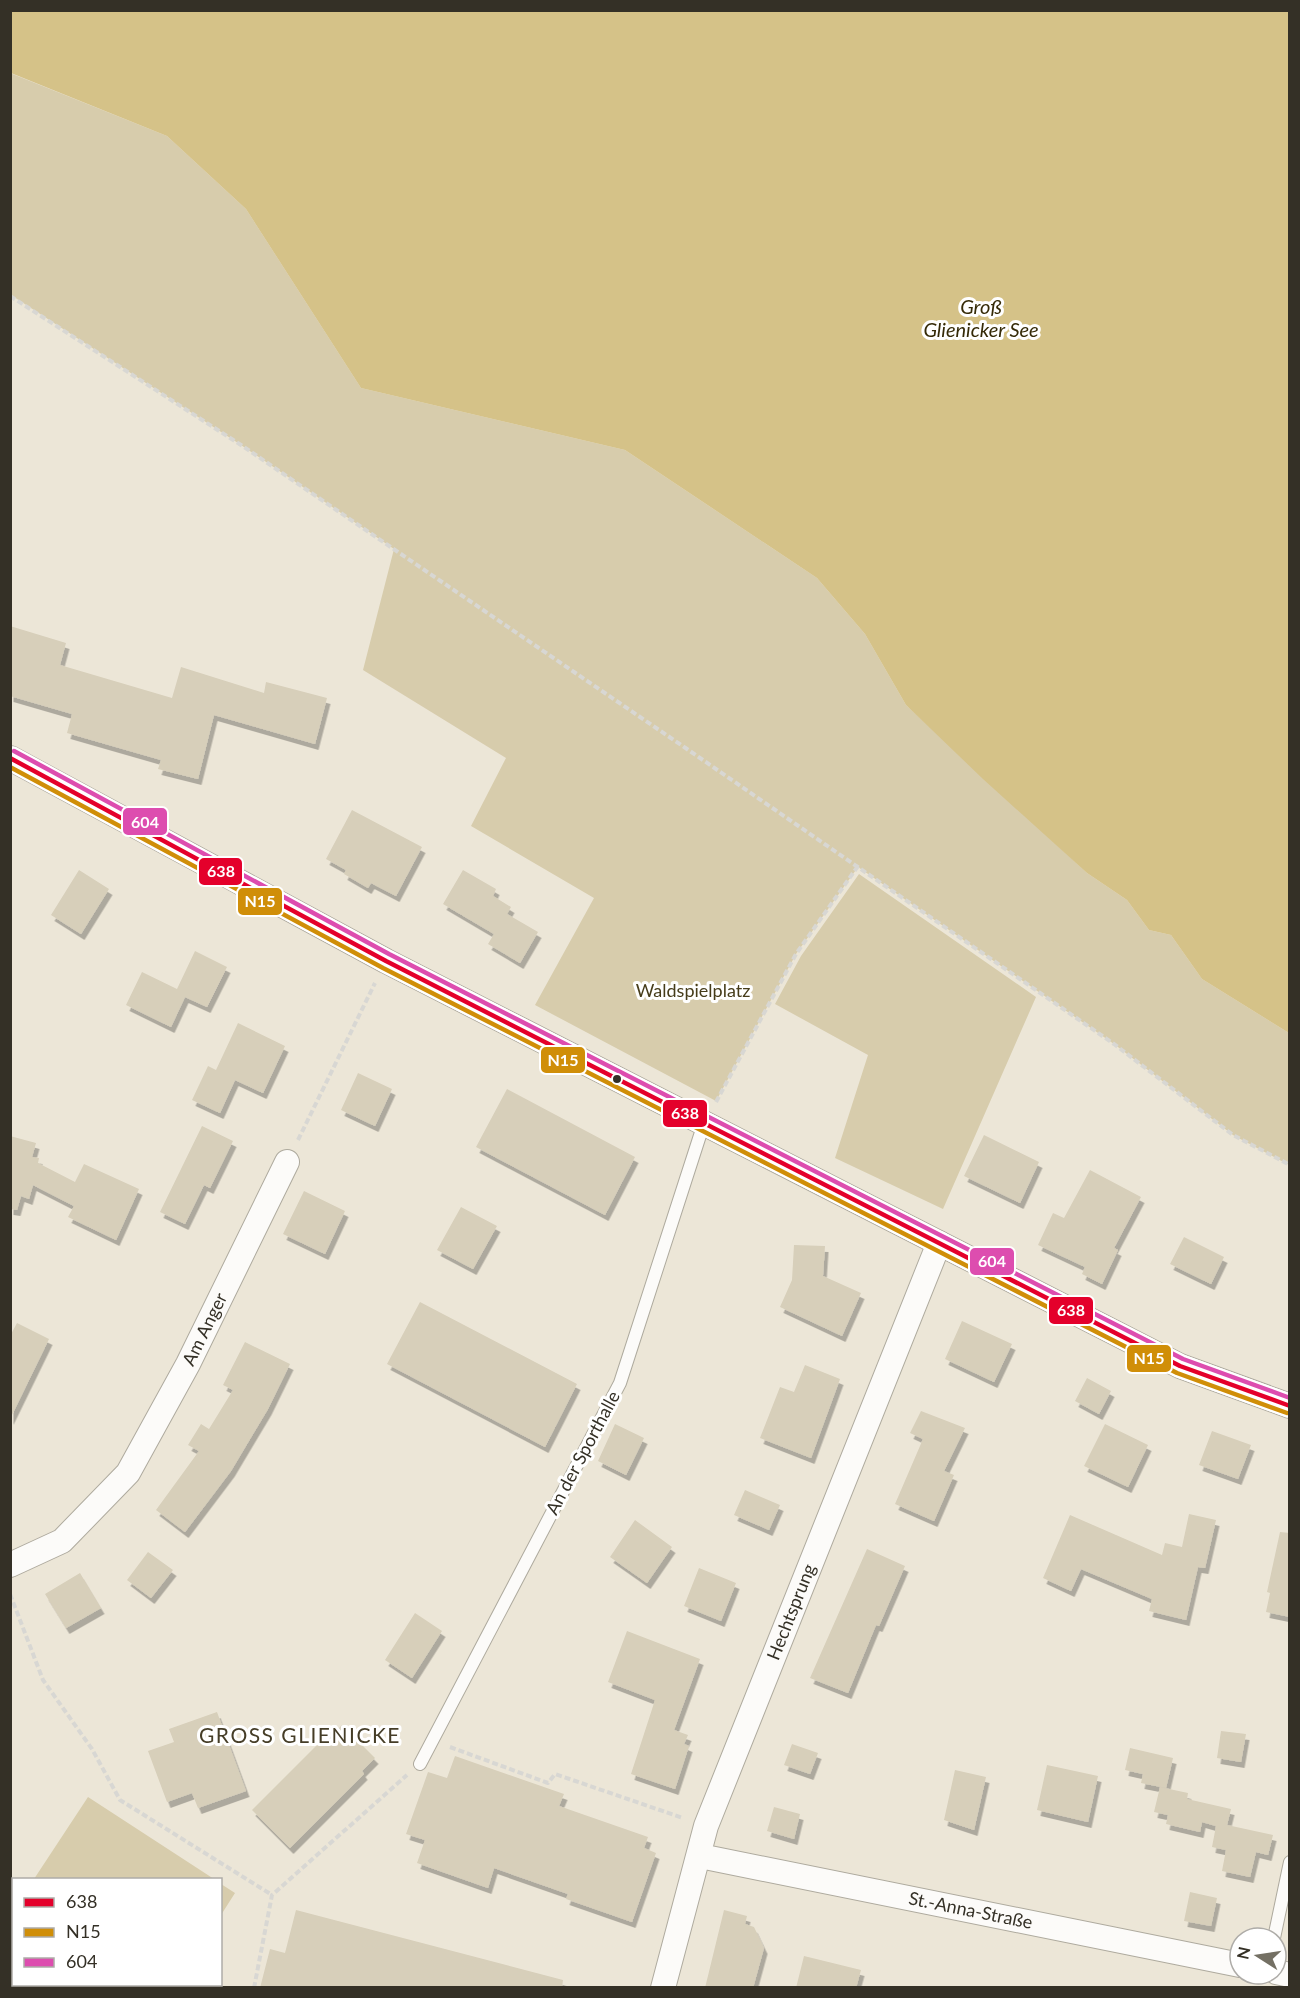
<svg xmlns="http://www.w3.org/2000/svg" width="1300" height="1998" viewBox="0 0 1300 1998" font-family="Lato,sans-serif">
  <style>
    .green { fill: #d7ccac }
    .water { fill: #d5c288 }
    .building { fill: #d7cfba; filter: url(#shadow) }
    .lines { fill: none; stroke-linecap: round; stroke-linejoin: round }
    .service-casing { stroke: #aeaa9e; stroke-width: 14 }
    .minor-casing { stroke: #aeaa9e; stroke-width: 26 }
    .path { stroke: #d8d7d3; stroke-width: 4; stroke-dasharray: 6 3; stroke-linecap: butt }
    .service { stroke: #fcfbf9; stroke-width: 12 }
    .minor { stroke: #fcfbf9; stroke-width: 24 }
    .bus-1-casing { stroke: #fff; stroke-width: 9 }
    .bus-2-casing { stroke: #fff; stroke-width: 9 }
    .bus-3-casing { stroke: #fff; stroke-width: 9 }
    .bus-1 { stroke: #e4002b; stroke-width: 4.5 }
    .bus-2 { stroke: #d08e08; stroke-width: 4.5 }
    .bus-3 { stroke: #dd4daf; stroke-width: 4.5 }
    .bus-dot { fill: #343026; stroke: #fff; stroke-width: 2 }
    .labels { text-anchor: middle; stroke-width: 6; stroke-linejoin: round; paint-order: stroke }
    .park-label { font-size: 18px; fill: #463c1a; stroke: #fff }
    .street-label { font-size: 18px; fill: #343026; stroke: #fff }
    .water-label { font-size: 20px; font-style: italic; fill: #352a07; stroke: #fff }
    .quarter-label { font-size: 21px; letter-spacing: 1.5px; fill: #453d27; stroke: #fff }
    .line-badge { stroke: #fff; stroke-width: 2 }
    .badge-label { font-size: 16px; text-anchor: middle; font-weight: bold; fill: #fff }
  </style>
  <defs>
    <filter id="shadow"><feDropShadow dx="3.5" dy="6" stdDeviation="0" flood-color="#0004"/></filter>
  </defs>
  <rect width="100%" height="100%" fill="#ece6d7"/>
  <path class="green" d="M10,73L167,136L246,209L361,388L625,450L817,578L865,634L906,705L1087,873L1127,900L1149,930L1171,935L1202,979L1289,1033V1165L1233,1135L1114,1044L858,867L796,954L716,1101L535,1005L594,898L471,826L506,758L363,670L394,549L241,445L11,295Z
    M859,874L1036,997L943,1209L835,1158L868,1055L775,1004L801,956Z
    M88,1797L214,1879H34Z
    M221,1884L235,1893L221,1915Z
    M10,1907L14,1909V1984H132L137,1987H11Z"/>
  <path class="water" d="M10,11H1289V1033L1202,979L1171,935L1149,930L1127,900L1087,873L983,779L906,705L865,634L817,578L625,450L361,388L246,209L167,136L11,73Z"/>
  <path class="building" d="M10,626L66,643L60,665L172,698L181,667L264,693L266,682L327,698L315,744L214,715L198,779L158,769L161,760L67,733L72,714L10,696Z
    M352,810L422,847L396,896L371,883L368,888L344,874L346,870L326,859Z
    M79,870L109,889L81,934L51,915Z
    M463,870L496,889L493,896L511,907L507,914L538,932L520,963L488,944L494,934L443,904Z
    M195,951L227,967L207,1007L185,997L171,1027L126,1005L142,972L177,989Z
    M238,1023L285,1046L263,1093L235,1080L220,1113L192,1100L208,1066L216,1070Z
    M358,1073L392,1089L375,1126L341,1110Z
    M507,1089L635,1157L605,1215L476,1147Z
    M202,1126L233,1141L210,1188L204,1185L185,1224L160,1212Z
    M984,1135L1039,1162L1020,1203L964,1176Z
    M10,1136L36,1143L32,1157L39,1158L38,1163L75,1182L84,1164L139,1189L116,1240L68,1217L74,1206L33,1185L29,1199L21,1196L17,1210L10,1209Z
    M1090,1170L1141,1197L1114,1248L1118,1250L1102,1284L1082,1274L1085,1267L1038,1245L1053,1213L1064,1218Z
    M304,1191L345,1211L325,1254L283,1234Z
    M461,1207L497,1226L473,1269L437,1250Z
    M1184,1237L1224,1257L1211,1284L1170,1264Z
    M794,1245L825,1246L823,1276L861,1293L842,1336L780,1307L792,1280Z
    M420,1302L577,1384L545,1447L387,1364Z
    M962,1321L1012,1344L994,1382L945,1359Z
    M17,1323L49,1339L10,1419V1336Z
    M245,1342L290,1364L268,1409L231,1471L185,1532L156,1510L199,1451L188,1445L201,1424L209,1429L233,1390L223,1385Z
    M805,1365L840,1379L811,1458L760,1438L780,1387L794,1392Z
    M1087,1378L1111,1391L1099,1414L1075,1401Z
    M921,1411L965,1428L944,1471L954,1475L934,1521L895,1504L923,1439L910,1433Z
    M615,1424L644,1438L626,1475L598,1461Z
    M1105,1424L1148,1445L1128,1487L1084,1466Z
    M1212,1431L1251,1445L1238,1479L1199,1465Z
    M745,1490L780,1505L769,1530L734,1515Z
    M1189,1514L1216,1520L1205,1568L1198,1567L1186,1620L1149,1611L1152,1599L1081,1569L1071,1591L1043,1578L1070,1515L1162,1555L1165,1543L1182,1547Z
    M635,1520L672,1547L647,1583L610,1557Z
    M1280,1532L1290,1533V1617L1266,1612L1270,1593L1267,1592Z
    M867,1549L905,1566L879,1626L876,1625L848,1693L810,1678Z
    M148,1552L173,1570L151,1598L127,1580Z
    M699,1568L736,1583L721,1621L684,1606Z
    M80,1573L101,1608L66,1628L45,1594Z
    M415,1613L442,1631L412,1678L385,1660Z
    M627,1631L700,1659L674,1730L688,1735L684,1744L689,1746L675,1789L631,1774L655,1700L608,1682Z
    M217,1712L246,1791L198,1808L192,1793L167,1802L148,1751L174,1742L169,1729Z
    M342,1725L375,1758L362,1771L364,1774L290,1848L252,1810L327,1735L329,1738Z
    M1221,1731L1246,1734L1241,1762L1217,1758Z
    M792,1744L818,1753L810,1774L784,1765Z
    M1130,1748L1173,1758L1166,1788L1141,1783L1143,1774L1125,1770Z
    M455,1756L564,1794L559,1806L648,1837L644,1848L656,1853L632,1922L566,1899L568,1894L494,1868L488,1888L417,1863L425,1840L406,1834L428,1772L447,1778Z
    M1047,1765L1098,1776L1088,1822L1037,1810Z
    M955,1770L986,1777L974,1830L944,1820Z
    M1160,1787L1188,1793L1187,1799L1231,1809L1227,1825L1273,1835L1268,1855L1256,1852L1250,1877L1222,1871L1226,1850L1212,1847L1216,1826L1202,1822L1200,1832L1166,1824L1168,1815L1154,1812Z
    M774,1807L800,1814L794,1839L767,1831Z
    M1190,1892L1217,1898L1211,1926L1184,1921Z
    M296,1910L563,1980L562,1988H260L270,1949L285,1953Z
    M724,1910L747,1916L745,1924L754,1927L764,1948L753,1988H705Z
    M804,1956L861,1970L856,1988H796Z"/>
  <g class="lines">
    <g class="service-casing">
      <path id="service" d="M420,1764L620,1383L704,1123
        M1274,1938L1290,1862"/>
    </g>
    <g class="minor-casing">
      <g id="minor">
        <path d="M10,758L386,961L1180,1366L1290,1406"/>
        <path id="s1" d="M10,1565L62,1541L128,1473L188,1364L287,1162"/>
        <path id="s2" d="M700,1856L1240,1965"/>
        <path d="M1276,1972L1290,1975"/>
        <path id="s3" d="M663,1988L706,1826L939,1243"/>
      </g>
    </g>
    <path class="path" d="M10,296L241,445L687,749L1114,1044L1233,1135L1290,1165
      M716,1102L796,954L858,866
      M298,1140L375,983
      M10,1594L43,1680L92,1749L120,1800L272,1895
      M450,1747L548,1783L555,1774L683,1818
      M254,1988L272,1895L407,1775"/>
    <use href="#service" class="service"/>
    <use href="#minor" class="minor"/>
    <g class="bus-1-casing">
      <path id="bus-1" d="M10,758L386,961L1180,1366L1290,1406"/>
    </g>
    <g class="bus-2-casing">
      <path id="bus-2" d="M10,767L383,968L1177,1373L1287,1413"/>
    </g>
    <g class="bus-3-casing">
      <path id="bus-3" d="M14,751L389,954L1183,1359L1290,1398"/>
    </g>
    <use href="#bus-1" class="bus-1"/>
    <use href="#bus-2" class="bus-2"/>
    <use href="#bus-3" class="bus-3"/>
  </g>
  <circle class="bus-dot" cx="617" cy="1079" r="5"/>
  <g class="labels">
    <g class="park-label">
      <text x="693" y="997">Waldspielplatz</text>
    </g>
    <g class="street-label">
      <text dy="6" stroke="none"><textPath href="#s1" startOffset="315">Am Anger</textPath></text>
      <text transform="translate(583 1453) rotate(-62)" y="6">An der Sporthalle</text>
      <text dy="6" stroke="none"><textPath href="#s3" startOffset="398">Hechtsprung</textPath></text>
      <text dy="6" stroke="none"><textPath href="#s2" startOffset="276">St.-Anna-Straße</textPath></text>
    </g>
    <g class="water-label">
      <text x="981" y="314">Groß<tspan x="981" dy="23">Glienicker See</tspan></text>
    </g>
    <g class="quarter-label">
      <text x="300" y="1743">GROSS GLIENICKE</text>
    </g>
  </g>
  <g class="line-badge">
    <rect x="122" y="807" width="46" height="29" rx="6" fill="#dd4daf"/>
    <rect x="198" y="857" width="45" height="29" rx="6" fill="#e4002b"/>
    <rect x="237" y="887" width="46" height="29" rx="6" fill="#d08e08"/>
    <rect x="540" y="1046" width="46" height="28" rx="6" fill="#d08e08"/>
    <rect x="662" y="1099" width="46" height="29" rx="6" fill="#e4002b"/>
    <rect x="969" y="1247" width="46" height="29" rx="6" fill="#dd4daf"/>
    <rect x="1048" y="1296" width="46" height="29" rx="6" fill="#e4002b"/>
    <rect x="1126" y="1344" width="46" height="29" rx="6" fill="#d08e08"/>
  </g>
  <g class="badge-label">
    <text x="145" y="828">604</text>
    <text x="221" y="877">638</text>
    <text x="260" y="907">N15</text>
    <text x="563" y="1066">N15</text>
    <text x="685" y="1119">638</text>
    <text x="992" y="1267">604</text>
    <text x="1071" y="1316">638</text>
    <text x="1149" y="1364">N15</text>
  </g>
  <rect width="1300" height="1998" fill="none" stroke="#343026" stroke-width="24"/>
  <rect x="12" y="1878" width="210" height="108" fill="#ffffff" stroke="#aeaca8" stroke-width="1.5"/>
  <rect x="24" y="1898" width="30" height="9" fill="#e4002b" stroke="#aeaca8" stroke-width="1.5"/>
  <text x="66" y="1908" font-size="18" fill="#343026">638</text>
  <rect x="24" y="1928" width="30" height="9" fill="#d08e08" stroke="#aeaca8" stroke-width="1.5"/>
  <text x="66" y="1938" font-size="18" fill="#343026">N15</text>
  <rect x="24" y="1958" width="30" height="9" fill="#dd4daf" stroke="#aeaca8" stroke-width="1.5"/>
  <text x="66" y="1968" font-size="18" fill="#343026">604</text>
  <g transform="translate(1258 1956) rotate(282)"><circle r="28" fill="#ffffff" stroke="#aeaca8" stroke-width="1.5"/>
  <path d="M0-4.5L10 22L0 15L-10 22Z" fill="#747064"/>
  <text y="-9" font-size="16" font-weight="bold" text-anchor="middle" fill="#343026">N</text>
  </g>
</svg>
